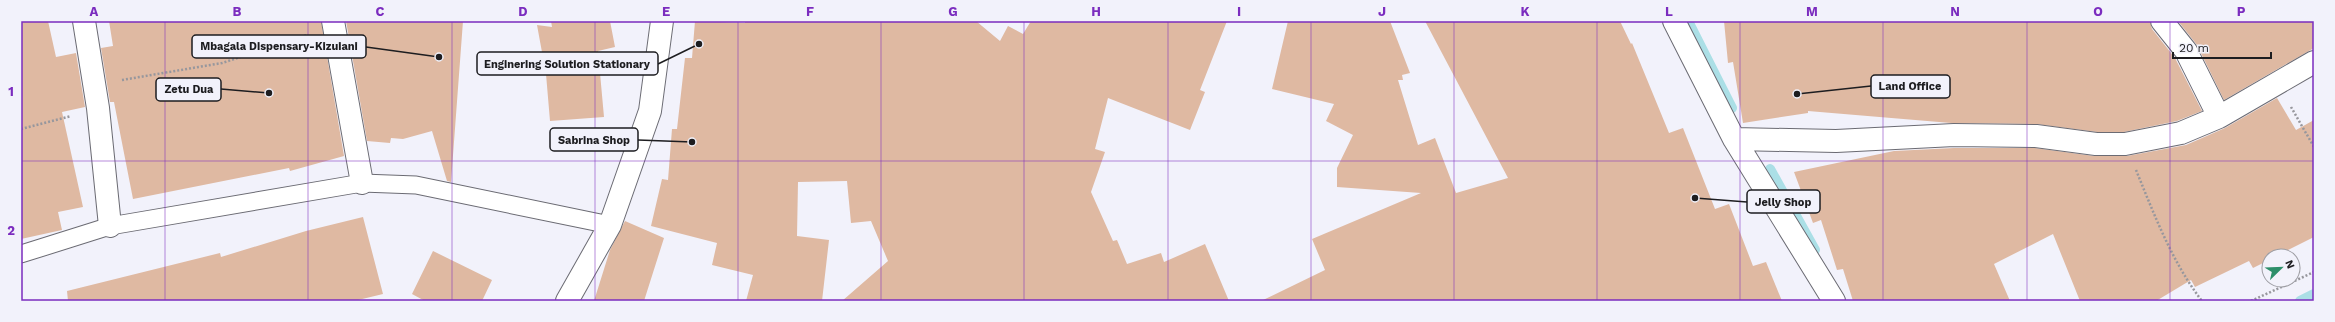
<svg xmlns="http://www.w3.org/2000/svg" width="2335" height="322" viewBox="0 0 2335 322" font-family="'Work Sans',sans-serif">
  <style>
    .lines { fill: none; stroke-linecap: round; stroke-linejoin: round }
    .stream { stroke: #abdfe6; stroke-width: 10 }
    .building { fill: #dfb9a2 }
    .lane-casing { stroke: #6b6b73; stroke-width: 19 }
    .street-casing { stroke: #6b6b73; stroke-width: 24 }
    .path { stroke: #97979d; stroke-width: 2.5; stroke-dasharray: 2 2; stroke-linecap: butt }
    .lane { stroke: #fff; stroke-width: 17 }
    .street { stroke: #fff; stroke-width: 22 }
    .grid { fill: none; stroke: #7b2cbf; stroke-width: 1; stroke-opacity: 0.55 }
    .leader { fill: none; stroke: #1d1d20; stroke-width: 1.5 }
    .callout-dot { fill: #1d1d20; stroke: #f2f2fb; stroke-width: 1.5 }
    .callout { fill: #f2f2fb; stroke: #1d1d20; stroke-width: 1.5 }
    .callout-label { font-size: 11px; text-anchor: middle; font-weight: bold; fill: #1d1d20 }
    .neatline { fill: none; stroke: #7b2cbf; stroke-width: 1.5 }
    .grid-label { font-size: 13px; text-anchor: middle; font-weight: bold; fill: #7b2cbf }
  </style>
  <rect width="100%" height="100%" fill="#f2f2fb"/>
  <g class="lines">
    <path class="stream" d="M1688,21L1732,108
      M1770,169L1815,250
      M2300,301L2314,294"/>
  </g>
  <path class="building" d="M21,21H48L56,57L76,53L85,107L62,112L83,207L58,212L62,230L21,239Z
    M109,21H321L344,156L290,171L289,168L133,199L114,102H110L101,48L113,46Z
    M346,21H463L451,182L447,181L432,131L403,139L391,138L390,143L367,141Z
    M551,21H610L615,47L598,51L604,117L550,121L546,74L537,25L552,27Z
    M695,21L745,23V22L772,21H976L1000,41L1008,26L1023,34L1031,21H1227L1200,90L1205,92L1190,130L1108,98L1095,149L1105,152L1091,192L1113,241L1117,240L1127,264L1161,253L1164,262L1205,244L1229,301H842L888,261L871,221L851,223L847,181L798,182L797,236L829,240L822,301H746L753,275L712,265L717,243L651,226L662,179L668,180L672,129H677L685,58H692Z
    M1288,21H1390L1410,73L1402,75L1403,80H1398L1418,145L1435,138L1456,193L1508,178L1425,21H1620L1631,44L1632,43L1669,133L1683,128L1715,209L1729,204L1753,266L1766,262L1782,301H1261L1325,270L1312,239L1421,193L1337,187V168L1353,135L1326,121L1334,104L1272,89Z
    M1724,21H2150L2152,29L2175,58L2202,111L2177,121L2124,132H2097L2036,124L1951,123L1808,111V113L1743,123L1733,62L1728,63Z
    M2178,21H2314V48L2224,100L2197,45Z
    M2277,98L2296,130L2314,120V237L2276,256H2269V260L2253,268L2249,261L2195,287L2191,280L2156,301H2080L2053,234L1994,264L2010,301H1853L1843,269L1837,270L1821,220L1813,223L1794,172L1894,151L1954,148H2035L2094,156H2127L2186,145L2225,128Z
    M363,217L383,294L354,301H68L67,291L220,253L221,257L306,231Z
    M625,221L664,238L644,301H594L610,250Z
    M433,251L492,280L482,301H425L412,294Z"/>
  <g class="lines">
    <g class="lane-casing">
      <path id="lane" d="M21,254L110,226L362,183L416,185L610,225"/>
    </g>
    <g class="street-casing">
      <path id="street" d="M84,21L98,108L110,226
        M333,21L362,183
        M1674,21L1734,139L1834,301
        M2162,21L2186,51L2219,117
        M1734,139L1836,141L1954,135L2036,136L2096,144H2125L2181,133L2219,117L2314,62
        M567,301L610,225L650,111L662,21"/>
    </g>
    <path class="path" d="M122,80L222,63L307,35
      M2291,107L2314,147
      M21,129L71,116
      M2136,170C2154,214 2172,262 2202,301
      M2251,301L2314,272"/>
    <use href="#lane" class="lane"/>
    <use href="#street" class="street"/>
  </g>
  <path class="grid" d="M165,21V301M308,21V301M452,21V301M595,21V301M738,21V301M881,21V301M1024,21V301M1168,21V301M1311,21V301M1454,21V301M1597,21V301M1740,21V301M1883,21V301M2027,21V301M2170,21V301M21,161H2314"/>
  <path class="leader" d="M439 57L366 47M699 44L658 64M1797 94L1871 86M269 93L221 89M692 142L638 140M1695 198L1747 202"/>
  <g class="callout-dot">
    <circle cx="439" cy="57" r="4"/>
    <circle cx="699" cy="44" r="4"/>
    <circle cx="1797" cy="94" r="4"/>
    <circle cx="269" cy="93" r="4"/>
    <circle cx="692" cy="142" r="4"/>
    <circle cx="1695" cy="198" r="4"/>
  </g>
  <g class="callout">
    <rect x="192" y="35" width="174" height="23" rx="4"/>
    <rect x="477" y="52" width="181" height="23" rx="4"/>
    <rect x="1871" y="75" width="79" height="23" rx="4"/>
    <rect x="156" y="78" width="65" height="23" rx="4"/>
    <rect x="550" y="128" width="88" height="23" rx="4"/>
    <rect x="1747" y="190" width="73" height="23" rx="4"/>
  </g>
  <g class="callout-label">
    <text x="279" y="50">Mbagala Dispensary-Kizuiani</text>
    <text x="567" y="68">Enginering Solution Stationary</text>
    <text x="1910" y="90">Land Office</text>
    <text x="189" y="93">Zetu Dua</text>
    <text x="594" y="144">Sabrina Shop</text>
    <text x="1783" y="206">Jelly Shop</text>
  </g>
  <rect width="2335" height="322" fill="none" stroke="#f2f2fb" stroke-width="44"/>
  <g transform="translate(2281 268) rotate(67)"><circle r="19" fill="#f2f2fb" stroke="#9d9da3"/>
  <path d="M0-3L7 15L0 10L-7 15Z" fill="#2d8f6a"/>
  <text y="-6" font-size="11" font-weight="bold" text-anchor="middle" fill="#1d1d20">N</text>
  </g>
  <path d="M2173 52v6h98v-6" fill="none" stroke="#1d1d20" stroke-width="2"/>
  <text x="2179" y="52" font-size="12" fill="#1d1d20" stroke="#f2f2fb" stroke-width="3" paint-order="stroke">20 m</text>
  <rect x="22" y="22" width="2291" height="278" class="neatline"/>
  <g class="grid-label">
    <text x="94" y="16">A</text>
    <text x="237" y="16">B</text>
    <text x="380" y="16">C</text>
    <text x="523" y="16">D</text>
    <text x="666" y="16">E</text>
    <text x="810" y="16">F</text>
    <text x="953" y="16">G</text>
    <text x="1096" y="16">H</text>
    <text x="1239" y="16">I</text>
    <text x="1382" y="16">J</text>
    <text x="1525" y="16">K</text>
    <text x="1669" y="16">L</text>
    <text x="1812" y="16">M</text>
    <text x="1955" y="16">N</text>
    <text x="2098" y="16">O</text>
    <text x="2241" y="16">P</text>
    <text x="11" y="96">1</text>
    <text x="11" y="235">2</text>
  </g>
</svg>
